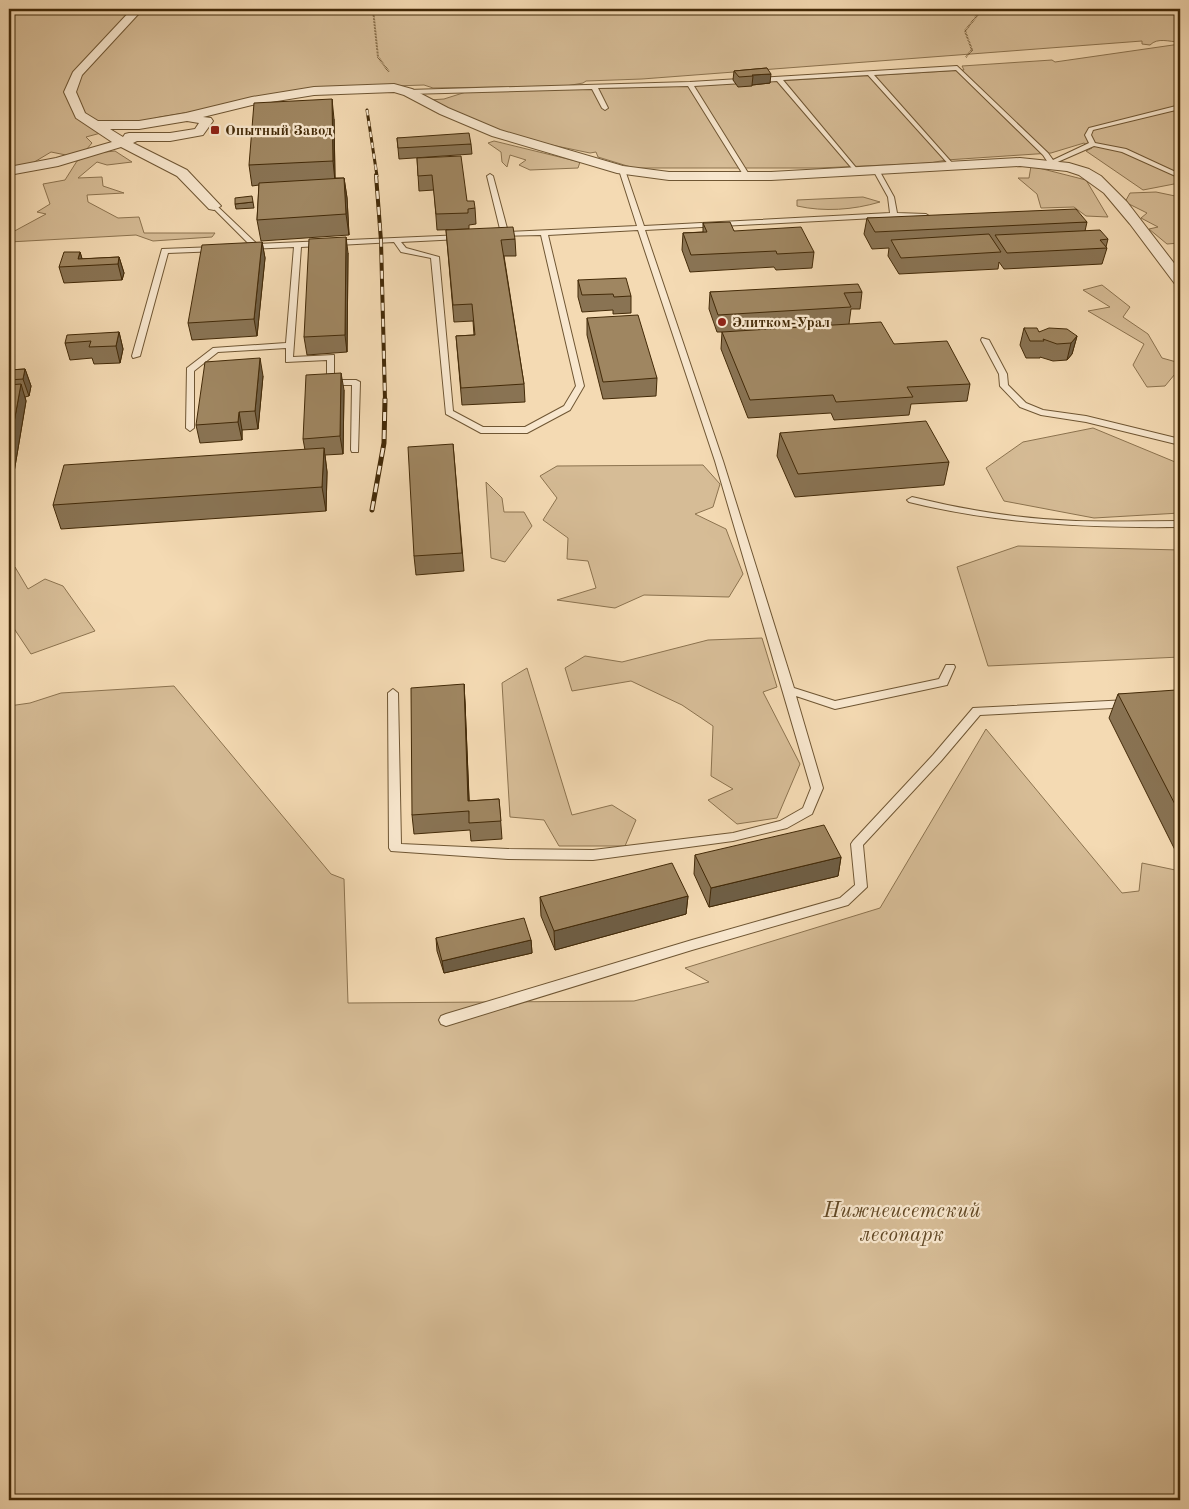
<svg xmlns="http://www.w3.org/2000/svg" width="1189" height="1509" viewBox="0 0 1189 1509" font-family="'Old Standard TT',serif">
  <style>
    .green { fill: #d6bc96; stroke: #8c734f }
    .lines { fill: none; stroke-linecap: round; stroke-linejoin: round }
    .lane-casing { stroke: #6f5633; stroke-width: 2 }
    .street-casing { stroke: #6f5633; stroke-width: 2 }
    .path { stroke: #432a08; stroke-width: 2; stroke-dasharray: 0.5 1; stroke-linecap: butt }
    .lane { fill: #f8e7ce; fill-rule: evenodd }
    .street { fill: #f8e7ce; fill-rule: evenodd }
    .rail-far2-casing { stroke: #432a08; stroke-width: 3 }
    .rail-far1-casing { stroke: #432a08; stroke-width: 4 }
    .rail-casing { stroke: #432a08; stroke-width: 5 }
    .rail-far2 { stroke: #f8e7ce; stroke-width: 2; stroke-dasharray: 5.5; stroke-linecap: butt }
    .rail-far1 { stroke: #f8e7ce; stroke-width: 2.5; stroke-dasharray: 8; stroke-linecap: butt }
    .rail { stroke: #f8e7ce; stroke-width: 3; stroke-dasharray: 9; stroke-linecap: butt }
    .wall { fill: #897353; stroke: #432a08 }
    .shaded-wall { fill: #6f5e44; stroke: #432a08 }
    .building { fill: #9f8661; stroke: #432a08 }
    .poi-dot { fill: #8f2418; stroke: #f8e7ce; stroke-width: 2 }
    .labels { text-anchor: middle; stroke-width: 4.5; stroke-linejoin: round; paint-order: stroke }
    .far-poi-label { font-size: 15px; font-weight: bold; fill: #432a08; stroke: #f8e7ce; text-anchor: start }
    .near-park-label { font-size: 21px; font-style: italic; fill: #604724; stroke: #f8e7ce }
  </style>
  <rect width="100%" height="100%" fill="#f4dab3"/>
  <filter id="stains"><feTurbulence type="fractalNoise" baseFrequency=".004" numOctaves="4"/><feColorMatrix values="0 0 0 0 .2 0 0 0 0 .09 0 0 0 0 .02 0 0 0 .5 -.17"/></filter>
  <radialGradient id="worn" r=".72"><stop offset=".6" stop-color="#630" stop-opacity="0"/><stop offset="1" stop-color="#630" stop-opacity=".3"/></radialGradient>
  <path class="green" d="M9,9H1180V38L1177,39L1180,42C1169,42 1158,37 1150,45L1142,44V41L642,79L586,81L583,83L566,86L433,88L424,85L336,88L160,117L86,137L92,143L86,150L66,155L51,152L31,164L9,168Z
    M1180,44V187L1174,184L1143,190L1086,151L1092,148L1084,143L1051,153L946,160L930,163L819,168H634L598,157L596,152L590,153L513,137L429,100L444,99L466,92L692,86L964,70L962,66L1052,60L1055,62Z
    M494,141L580,162L578,168L530,170L519,165L526,160L510,155L507,167L502,162L501,152L488,143Z
    M115,151L132,162L107,165L97,162L78,178L102,177L103,186L124,193L87,195L88,202L118,218L139,217L144,233H215L212,237L153,241L136,235L9,242V234L46,214L37,212L50,204L43,184L65,180L77,161L96,153Z
    M1031,166L1086,180L1108,217L1086,216L1074,207L1041,208L1037,194L1018,178H1029Z
    M1156,192L1180,197V243L1167,244L1149,229L1158,227L1141,218L1147,213L1125,202L1130,193Z
    M863,197L880,202C853,210 824,212 797,206V200Z
    M1102,285L1130,307L1123,317L1148,334L1162,358L1180,363V368L1165,386L1147,387L1133,365L1144,344L1088,311L1110,307L1083,290Z
    M1093,428L1180,464V513L1094,518L1004,501L986,468L1023,442Z
    M703,465L720,484L713,507L695,514L726,529L743,574L729,597L644,595L615,608L557,600L596,588L588,561L567,559L568,538L543,520L557,498L540,476L557,466Z
    M486,482L502,498L504,512H524L532,526L505,562L491,558Z
    M1018,546L1180,550V657L988,666L957,567Z
    M15,567L28,589L45,579L63,586L95,631L31,654L9,621Z
    M762,638L777,687L763,692L800,764L777,818L737,824L708,800L733,789L711,776L713,726L682,705L631,681L572,691L565,668L585,656L622,662L708,640Z
    M527,668L572,815L612,805L636,820L625,846H559L544,820L510,817L502,683Z
    M174,686L331,874L344,879L348,1003L634,1001L709,982L685,968L880,908L986,729L1122,893L1139,891L1142,863L1180,871V1500H9V706L30,703L61,693Z"/>
  <g class="lines">
    <g class="lane-casing">
      <path id="lane" d="M957,66L1048,153L1053,160L1089,143L1085,135L1089,128L1180,105V109L1093,130L1091,135L1095,143L1126,149L1180,174V178L1122,152L1094,146L1053,164H1049L1043,155L956,70L874,75L954,165V167L952,168L868,75L783,80L858,170L859,171L856,173L777,81L694,86L750,176L747,178L744,176L688,86L598,88L608,108L605,110L602,108L592,89L408,94L405,92L408,90L690,82Z
        M622,168L625,170L644,226L890,213L888,197L873,170L876,168L879,170L894,197L897,213L926,214L929,216L926,218L894,217L645,230L723,461L794,688L835,701L939,679L946,665H954L955,667L947,685L835,709L796,696L823,788L812,814L787,828L733,841L593,860L508,859L391,851L389,848L388,693L393,689L398,693L401,844L508,849L593,850L733,833L780,821L803,808L811,788L715,461L638,230L548,235L584,386L570,410L527,433H481L446,414L431,258L401,252L394,242L301,247L293,357L334,355V380H356L360,382L358,452H352L351,450L352,385H327V360L286,362V348L218,352L194,371V428L190,431L186,428L187,368L213,348L286,343L294,247L246,249V245H250L212,207V205H216L257,244L463,235V239H460L401,242L406,248L439,257L453,411L483,427H525L564,406L576,386L541,235L497,236V234L501,233L487,176L490,174L493,176L508,232L637,226L619,170Z
        M216,247H219V251L168,253L140,356L133,358L132,356L162,249Z
        M982,338L989,340L1007,374L1008,385L1026,403L1043,410L1086,416L1180,439V445L1086,422L1041,415L1020,407L1000,386L999,374L981,340Z
        M912,497C965,510 1021,519 1076,521C1110,522 1145,521 1180,521V527C1088,528 998,524 909,502L907,500Z
        M1128,700L1132,701L1133,704L1132,707L980,715L941,761L863,845L867,887L848,905L692,950L446,1026L441,1024L439,1020L441,1016L446,1014L692,940L840,898L855,885L851,844L853,841L933,755L973,708Z"/>
    </g>
    <g class="street-casing">
      <path id="street" d="M132,9H143L82,75L76,92L85,113L98,121H139L186,113L252,97L314,87L394,84L412,89L448,108L500,130L623,166L669,172H771L1020,158L1069,163L1089,169L1101,176L1127,202L1180,271V285L1175,284L1130,224L1104,193L1079,175L1067,171L1020,166L771,180H669L617,173L492,136L440,114L404,95L394,92L314,95L252,105L203,117L211,118L213,121L203,135L170,141H137L133,143L187,170L221,206L214,210L209,209L177,176L121,147L58,166L9,175V167L56,158L112,142L76,118L64,92L73,72ZM187,121L199,123L195,129L170,133H129L125,134L123,137L110,129H139Z"/>
    </g>
    <path class="path" d="M373,9L378,57L389,72
      M966,57L972,50L965,31L982,9"/>
    <use href="#lane" class="lane"/>
    <use href="#street" class="street"/>
    <g class="rail-far2-casing">
      <path id="rail-far2" d="M367,110L377,176"/>
    </g>
    <g class="rail-far1-casing">
      <path id="rail-far1" d="M376,175L381,241L385,400"/>
    </g>
    <g class="rail-casing">
      <path id="rail" d="M372,510L384,443L385,399"/>
    </g>
    <use href="#rail-far2" class="rail-far2"/>
    <use href="#rail-far1" class="rail-far1"/>
    <use href="#rail" class="rail"/>
  </g>
  <path class="wall" d="M767,68L770,83L752,85V86L738,87L733,80L734,71Z
    M334,119L335,178H344L347,198L349,235L261,241L257,220L259,185L252,186L249,165Z
    M397,138L471,144L472,154L399,159Z
    M417,158L475,208L476,224L469,225V229L437,230L434,190L419,191Z
    M253,202L254,208L236,209L235,204Z
    M867,218L1087,222L1085,231L1108,239L1106,247L1107,248L1102,264L1004,269L999,262L998,269L899,274L888,256L889,248L872,249L864,234Z
    M703,223L814,252L812,268L776,270L774,267L690,272L682,250L683,233L703,232Z
    M446,230L515,239L516,256H504L524,384L525,402L462,405L456,336L474,335L473,321L454,322Z
    M262,242L265,258L257,336L192,340L188,323Z
    M80,252L82,259L119,257L124,273L122,280L64,283L59,267Z
    M348,253L347,352L307,355L304,337Z
    M578,280L631,296V313L613,314V310L582,312L578,297Z
    M710,292H862L860,309H851L849,324L894,344L970,384L967,401L911,404L909,415L834,420L831,413L748,418L721,349L722,332H717L709,309Z
    M587,318L657,378L656,396L603,399L587,335Z
    M1024,328L1039,332L1077,336L1072,354L1067,360L1053,361L1040,357V358H1026L1020,345Z
    M119,332L123,349L120,363L94,364L92,358L70,360L65,343Z
    M25,369L31,386L29,396L25,397L26,401L9,502V370Z
    M263,376L258,429L242,430V440L200,443L196,425Z
    M344,390L343,454L325,455L327,472L326,511L61,529L53,505L305,450L303,439Z
    M780,433L949,462L944,485L795,497L777,456Z
    M453,444L464,571L416,575L414,556Z
    M464,684L465,703L469,801L499,799L502,839L471,841L470,830L414,834L412,815Z
    M1118,694L1180,697V860L1109,718Z
    M695,855L841,857L838,876L709,907L694,874Z
    M688,896L686,914L555,950L541,916L540,897Z
    M436,938L531,940L532,953L444,973L437,951Z"/>
  <path class="shaded-wall" d="M771,74L770,83L752,85L753,76L752,75Z
    M332,99L334,119L335,181L333,161Z
    M344,178L347,198L349,235L346,214Z
    M346,237L348,253L347,352L345,335Z
    M262,242L265,258L257,336L254,319Z
    M80,252L84,265L78,259Z
    M119,257L124,273L122,280L118,264Z
    M119,332L123,349L120,363L116,346Z
    M1077,336L1072,354L1067,360L1071,343Z
    M260,358L263,376L258,429L255,411Z
    M25,369L31,386L29,396L23,379Z
    M341,373L344,390L343,454L340,436Z
    M21,384L26,401L9,502V450Z
    M239,412L242,430V440L238,422Z
    M324,448L327,472L326,511L322,487Z
    M464,684L465,703L470,820L468,801Z
    M841,857L838,876L709,907L711,888Z
    M688,896L686,914L555,950L554,931Z
    M531,940L532,953L444,973L442,961Z"/>
  <path class="building" d="M767,68L771,74L752,75L753,76L739,77L734,71Z
    M332,99L333,161L249,165L254,103Z
    M469,133L471,144L398,148L397,138Z
    M461,156L467,201H474L475,208L468,209V213L436,214L432,175L418,176L417,158Z
    M344,178L346,214L257,220L259,183Z
    M252,196L253,202L235,204V198Z
    M1076,209L1087,222L875,232L867,218Z
    M730,222L734,231L801,227L814,252L777,254L776,251L691,255L683,233L707,232L703,223Z
    M513,227L515,239L501,240L524,384L461,388L456,336L475,335L472,304L453,305L446,230Z
    M1100,230L1108,239L1100,240L1107,248L1007,253L995,235Z
    M989,234L1001,252L901,258L891,240Z
    M346,237L345,335L304,337L309,239Z
    M262,242L254,319L188,323L202,245Z
    M64,252H80L78,259L119,257L118,264L59,267Z
    M626,278L631,296L614,297L613,294L582,295L578,280Z
    M858,284L862,292L844,293L851,307L718,315L710,292Z
    M638,315L657,378L603,382L587,318Z
    M881,322L894,344L947,341L970,384L907,387L913,397L836,402L833,395L750,400L722,332Z
    M1024,328H1037L1039,332L1049,328L1067,329L1077,336L1071,343L1057,344L1043,339L1044,341H1030Z
    M119,332L116,346L89,347L91,341L65,343L67,335Z
    M260,358L255,411L239,412L238,422L196,425L205,362Z
    M25,369L23,379L9,380V370Z
    M341,373L340,436L303,439L306,375Z
    M21,384L9,450V385Z
    M926,421L949,462L798,474L780,433Z
    M453,444L462,553L414,556L408,447Z
    M324,448L322,487L53,505L64,465Z
    M464,684L468,801L499,799L501,821L469,823V811L412,815L411,688Z
    M1176,690L1180,697V814L1118,694Z
    M824,825L841,857L711,888L695,855Z
    M672,863L688,896L554,931L540,897Z
    M524,918L531,940L442,961L436,938Z"/>
  <g class="poi-dot">
    <rect x="210" y="125" width="10" height="10" rx="2.5"/>
    <circle cx="722" cy="322" r="5"/>
  </g>
  <g class="labels">
    <g class="far-poi-label">
      <text x="225" y="135">Опытный Завод</text>
      <text x="732" y="327">Элитком-Урал</text>
    </g>
    <g class="near-park-label">
      <text x="902" y="1217">Нижнеисетский<tspan x="902" dy="24">лесопарк</tspan></text>
    </g>
  </g>
  <rect width="1189" height="1509" fill="none" stroke="#f4dab3" stroke-width="30"/>
  <rect x="10" y="10" width="1169" height="1489" fill="none" stroke="#432a08" stroke-width="2.5"/>
  <rect x="15" y="15" width="1159" height="1479" fill="none" stroke="#432a08"/>
  <rect width="100%" height="100%" filter="url(#stains)"/>
  <rect width="100%" height="100%" fill="url(#worn)"/>
</svg>
